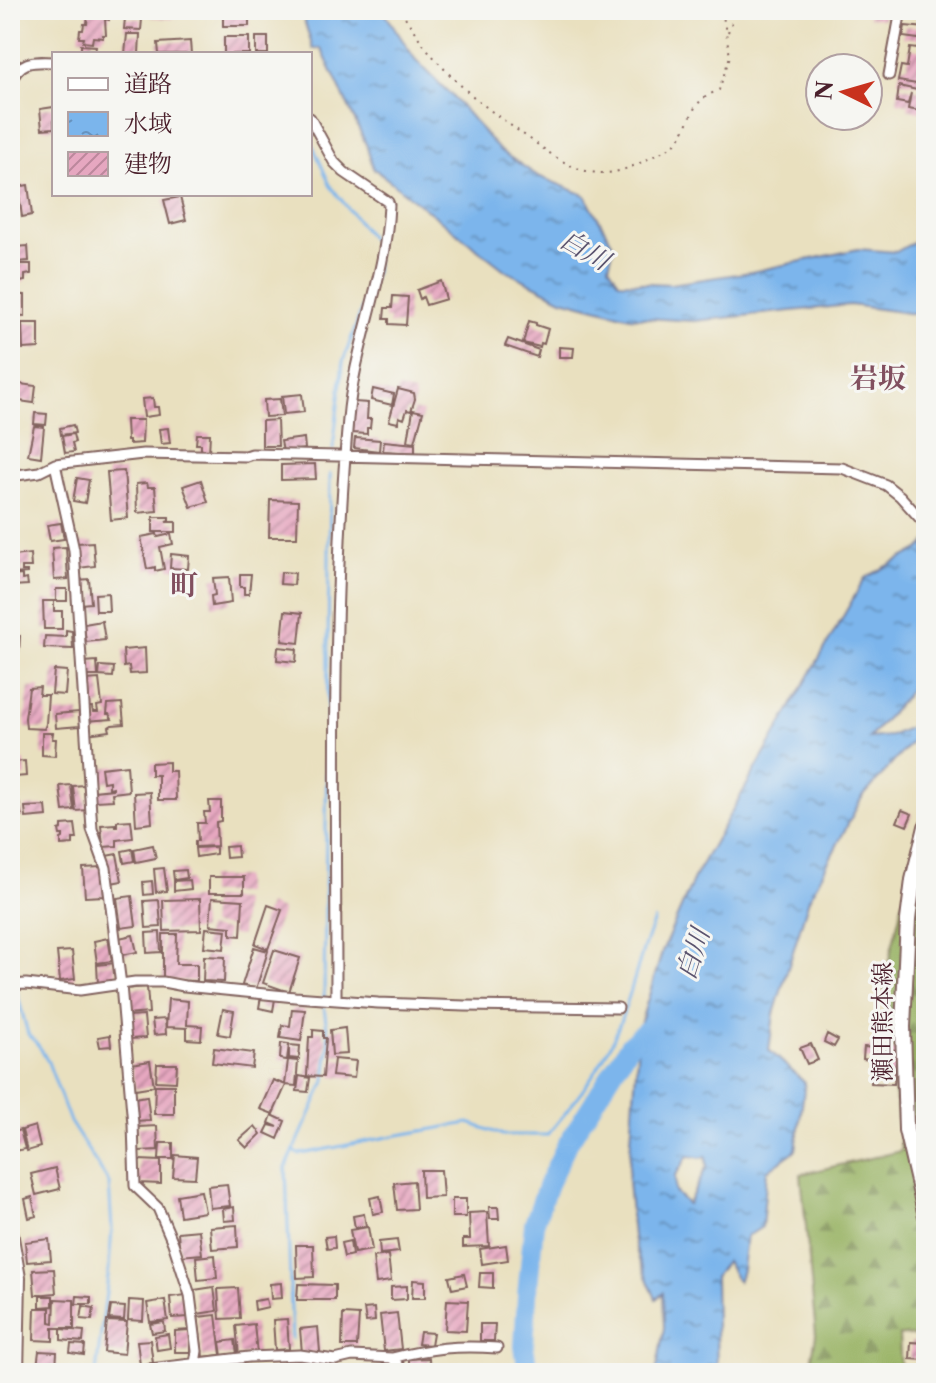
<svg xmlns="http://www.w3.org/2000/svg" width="936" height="1383" viewBox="0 0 936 1383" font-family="'Libre Caslon Text','Noto Serif JP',serif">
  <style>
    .forest { fill: url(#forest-firs); stroke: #716848; stroke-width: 2 }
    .water { fill: url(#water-ripples); stroke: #626a8c; stroke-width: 2; fill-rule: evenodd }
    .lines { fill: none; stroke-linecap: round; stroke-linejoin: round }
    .stream { stroke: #7bb5ec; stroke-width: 3 }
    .river { stroke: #7bb5ec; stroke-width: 20 }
    .building { fill: url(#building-hatch) }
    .street-casing { stroke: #82635f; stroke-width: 13 }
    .secondary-casing { stroke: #82635f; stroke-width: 18 }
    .path { stroke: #82635f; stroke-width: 2; stroke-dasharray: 2 6; stroke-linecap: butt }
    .street { stroke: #fff; stroke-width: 9 }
    .secondary { stroke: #fff; stroke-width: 14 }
    .labels { text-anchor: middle; stroke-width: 6; stroke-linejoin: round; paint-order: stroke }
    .street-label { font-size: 24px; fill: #4a1f2b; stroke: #f6f6f2 }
    .water-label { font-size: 26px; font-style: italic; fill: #5b546f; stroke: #f6f6f2 }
    .quarter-label { font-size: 28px; font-weight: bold; fill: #814f5f; stroke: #f6f6f2 }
  </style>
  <defs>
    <pattern id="forest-firs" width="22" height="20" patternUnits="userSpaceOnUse" patternTransform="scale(2)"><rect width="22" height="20" fill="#98b264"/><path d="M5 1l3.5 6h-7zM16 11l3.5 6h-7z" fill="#7e9053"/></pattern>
    <pattern id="water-ripples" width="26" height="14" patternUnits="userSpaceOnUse" patternTransform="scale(2)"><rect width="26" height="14" fill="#7bb5ec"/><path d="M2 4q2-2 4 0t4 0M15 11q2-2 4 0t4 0" fill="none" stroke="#6793bf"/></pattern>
    <pattern id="building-hatch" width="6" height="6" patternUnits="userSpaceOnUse" patternTransform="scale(2)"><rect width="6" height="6" fill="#e6a7c0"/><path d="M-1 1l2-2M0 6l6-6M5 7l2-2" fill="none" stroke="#bc879c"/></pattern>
  </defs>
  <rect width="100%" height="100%" fill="#f6f6f2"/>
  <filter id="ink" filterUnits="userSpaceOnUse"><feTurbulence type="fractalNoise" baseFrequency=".0125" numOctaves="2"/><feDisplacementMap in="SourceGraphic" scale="16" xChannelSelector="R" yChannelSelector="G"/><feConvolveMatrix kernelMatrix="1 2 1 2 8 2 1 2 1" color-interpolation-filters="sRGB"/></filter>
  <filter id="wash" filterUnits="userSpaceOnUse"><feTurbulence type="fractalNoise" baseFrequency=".006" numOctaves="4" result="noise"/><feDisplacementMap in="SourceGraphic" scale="32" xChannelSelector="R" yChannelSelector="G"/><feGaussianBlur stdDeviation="1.8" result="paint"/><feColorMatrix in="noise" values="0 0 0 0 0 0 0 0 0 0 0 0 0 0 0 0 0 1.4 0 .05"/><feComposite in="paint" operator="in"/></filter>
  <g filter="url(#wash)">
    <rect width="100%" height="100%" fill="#e9e0bf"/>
    <path class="forest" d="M926,804V1336L899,1335L901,1373H809L816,1335L801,1174L901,1151L884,981Z"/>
    <path class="water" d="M301,10H383L415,59L454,98L499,150L538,176L585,195L614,246L609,266L619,282L671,284L751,272L858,249L896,252L914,242L926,248V317L922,315L850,305L694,321L630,317L562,299L506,271L373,168L366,144L321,48L313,49Z
      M926,543V670L921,673L905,697L869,738L890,736L926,720L914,739L861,799L809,899L774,1014L769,1050L805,1083L796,1150L767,1171L762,1227L746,1237L742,1270L738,1282L726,1261L715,1277L717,1373H656L664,1328L663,1293L656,1299L639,1260L633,1237L628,1181L639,1028L663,949L696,874L865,578L921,548ZM688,1156L702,1158L706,1156L707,1166L688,1204L675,1192V1176Z"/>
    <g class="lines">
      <path class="stream" d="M310,139L330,185L376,245L375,272L343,362L333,449
        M10,967L28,1034L39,1046L48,1062L70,1122L109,1183L112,1229L109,1268L96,1373
        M324,998L330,474
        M294,1150L298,1154L307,1153L393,1136L469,1123L503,1135H547C571,1107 594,1078 611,1044C630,1005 637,960 654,920
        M292,1339L286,1168L325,1081L329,1044L324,1007"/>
      <path class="river" d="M528,1373L524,1346L527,1296L534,1224L548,1184L566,1146L630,1044L658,1020"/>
    </g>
    <g id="blocks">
      <path class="building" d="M152,10H173L172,19L151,17Z
        M870,10H884L883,19L868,17Z
        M88,11L110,13L109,20L105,19L106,35H103V38L93,37L92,43L83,42L84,38H79L80,30H83L84,24H87Z
        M223,14H249V26H223Z
        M125,18L142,19L141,30L124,29Z
        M905,26L926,28V40L903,37Z
        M127,34H140L139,54H125Z
        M224,37H249V54H224Z
        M256,37H268V54H256Z
        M190,41L191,54H159L158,43Z
        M81,45L96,46L95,54H81Z
        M910,48L926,50V69L923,85L898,81L901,66L907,67Z
        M899,86L926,92V112L908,109L911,93L908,104L897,102Z
        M54,107V128L42,129L40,109Z
        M28,185L32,215L22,217L18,187Z
        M180,197L186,220L170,224L164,200Z
        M28,246L29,261L17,262L16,247Z
        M17,264H31V274L25,275V281L20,282Z
        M441,281L446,299L426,305L423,297L420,299L417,290Z
        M10,294L25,295V316L10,315Z
        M393,296L408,297L406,325L389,324V319H384L385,308H392Z
        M529,321L536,323V325L548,329L544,344L541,343L540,347L523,343Z
        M22,323H39V348L23,349Z
        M508,339L539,350L537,357L505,346Z
        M559,347L574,348L573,357H559Z
        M20,384L36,386L34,403L19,401Z
        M373,389L394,394L392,405L371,400Z
        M398,389L414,393L415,399L411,411L407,410L404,419L399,417L398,423L389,421Z
        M302,394L304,412L284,414L282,396Z
        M153,398L154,407H158L159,415L144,417L142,399Z
        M280,399L282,416L265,417L264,400Z
        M354,402L368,403L367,419H371L370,428H367V434L352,433Z
        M413,410L423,412L415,442L408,441Z
        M35,413L47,414L46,425L34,424Z
        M126,420H143L142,443L129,444V441H127Z
        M277,420L278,446H262V421Z
        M73,425L75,433L61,435L60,428Z
        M34,426L44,427L41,457L28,455Z
        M168,428L170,443L161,444L159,429Z
        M73,434L75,442L72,443L74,452L65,453L62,436Z
        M197,434H210L209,453H201V444H196Z
        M304,438L305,449L283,452L281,441Z
        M355,438L380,440L379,451L354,448Z
        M384,441L415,444V453L383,451Z
        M315,464L316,479L281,480V465Z
        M124,471L128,518L111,520L107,472Z
        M77,478L89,480L85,503L73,501Z
        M201,480L208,502L191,507L183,486Z
        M147,483L148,487H155L157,511L137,513L136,484Z
        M270,500L298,501L297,537H269Z
        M153,517H169V521L166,522H176V532H153Z
        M61,523L64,539L50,541L47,525Z
        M157,534L158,537L171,534L173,544L160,547L164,569L155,571V567L147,569L141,537Z
        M93,542L95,566L79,568L77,543Z
        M66,547L68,579L54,580L52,548Z
        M30,554L31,567H22V571H27V573L12,574V568H14L13,556Z
        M171,554L189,556L188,569L170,568Z
        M281,572L295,573L294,585L280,584Z
        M240,574H251L249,594H244V587H240Z
        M22,575V580L27,579L28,585L12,586L10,576Z
        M229,577L231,603L212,606L211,596L215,595L213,578Z
        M89,579L91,603L80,604L78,580Z
        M56,589H67V601H56Z
        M10,591H13L17,623L10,624Z
        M108,593L109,611H96L95,594Z
        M43,601H54V611H62V629H44Z
        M285,611L302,613L299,643L282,641Z
        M102,621L105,640L86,642L84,624Z
        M66,630L72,631L73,649L44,648L45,636L66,637Z
        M10,635L20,636L19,653L10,652Z
        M278,647L297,649L296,662L277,660Z
        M145,648L146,673L130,674L129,666L124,667L123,650Z
        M97,661L98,676H85L84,662Z
        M100,666L114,667L113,677L99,676Z
        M54,670L67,671L65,695L52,694Z
        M99,679L102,705L97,706L98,712H93L92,707H88L85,680Z
        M40,687L39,695H48L46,724L44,729L26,728L25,718L29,688Z
        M122,703L124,724L112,725L109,727L110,731L87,734L85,721L112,719L109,714H107L108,704Z
        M79,712L80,726L56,728L55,714Z
        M42,733H53L52,739H56L55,756L42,755Z
        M25,761L26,776L15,777L14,762Z
        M169,762V771H175L176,800H158V775H151V763Z
        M127,765L129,791L112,793L113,800L95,801L94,791L113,789V787L109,788V781L103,782L101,768Z
        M15,781L22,817L10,820V782Z
        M71,785L74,810L63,811L60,786Z
        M84,785L87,810L76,811L73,786Z
        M150,792L152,823L136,825L134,793Z
        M209,801H221V821L216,822L217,846L195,847V841H198L197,823H205L204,812H210Z
        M46,806L47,816L26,818L25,807Z
        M902,810L912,814L907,826L897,822Z
        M131,820L133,838L117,840V846L103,847L101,825L115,824V826H117V821Z
        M75,824L77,839H73V844L61,845V839L63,838V835H60L59,830L62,829V825Z
        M153,845L156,858L136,862L134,849Z
        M237,846L238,857L226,858L225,847Z
        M216,847V854L196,857L195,848Z
        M132,849L134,861L124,863L122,851Z
        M117,854L122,881L111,883L106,856Z
        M102,867L104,896L85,897L83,868Z
        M164,868L167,891L156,892L154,869Z
        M186,870L187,878L174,880L173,871Z
        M209,877H244V893H209Z
        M190,880L191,889L174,891V881Z
        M152,881L153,894L144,895L143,882Z
        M132,896L136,926L121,928L117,898Z
        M212,898L243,900L241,936L231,935V927L210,925Z
        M200,899L201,930L164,931L163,900Z
        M159,900L161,927L146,928L144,901Z
        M268,905L282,910L268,949L255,944Z
        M206,928L226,930L224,949L204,947Z
        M160,932L161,952L147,953L146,933Z
        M163,934H177L176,964H197V981L163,980Z
        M133,935L137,952L122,955L119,938Z
        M108,938L112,961L97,963L94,941Z
        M254,947L268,951L256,989L242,985Z
        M274,950L300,958L289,992L263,983Z
        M72,951L75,979L60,981L57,952Z
        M204,956L225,957L224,982L203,981Z
        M115,963L117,982L98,984L97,965Z
        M147,987L149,1013L126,1015L124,989Z
        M261,996L275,999L273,1011L259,1008Z
        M168,999L188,1001L187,1025L202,1026L201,1040L187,1039V1028L166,1027Z
        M223,1009L234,1011L230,1036L218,1034Z
        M292,1009L305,1010L301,1041L280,1038L282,1025L290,1026Z
        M144,1016L146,1038L129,1039L127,1017Z
        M165,1019L166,1034L154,1035L152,1020Z
        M345,1028L347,1054L332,1055L330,1030Z
        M313,1030L323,1031V1038H326L323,1077L307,1076L309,1037H313Z
        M827,1034L838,1040L834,1047L824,1042Z
        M110,1035L111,1046L100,1047L98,1037Z
        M281,1043L289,1044L287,1060L280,1059Z
        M811,1044L818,1060L807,1064L800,1048Z
        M289,1045L300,1046L299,1059L289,1058Z
        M864,1047L897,1050L894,1084L871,1083L873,1060L863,1059Z
        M214,1048L254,1053L252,1068L212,1063Z
        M334,1059L356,1061L354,1078L332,1076Z
        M288,1060L298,1061L296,1086L285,1085Z
        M150,1061L154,1086L135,1089L131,1064Z
        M157,1064H177L176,1082L156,1081Z
        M299,1076L310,1078L308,1092L297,1091Z
        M273,1080L286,1085L273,1114L260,1109Z
        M155,1085H174V1114H154Z
        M147,1096L150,1120L135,1121L133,1098Z
        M272,1115L285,1121L278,1139L265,1133L269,1125L278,1127L269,1123Z
        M35,1126L40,1147L27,1151L22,1130Z
        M157,1126L158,1150L139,1151L138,1127Z
        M255,1126L261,1134L247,1148L239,1140Z
        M20,1130L25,1149L10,1152V1133Z
        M160,1143H173V1159H159Z
        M175,1155L197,1157L195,1178L173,1177Z
        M139,1160L161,1161V1184L138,1183Z
        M55,1168L60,1189L36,1195L31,1174Z
        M421,1170H441L443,1197L422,1198Z
        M414,1181L416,1209L397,1210L394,1183Z
        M227,1184L230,1206L210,1208L208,1186Z
        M201,1191L205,1212L180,1216L177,1195Z
        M380,1196L383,1212L373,1214L370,1198Z
        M32,1197L36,1216L29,1218L25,1199Z
        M452,1199H466V1217H452Z
        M234,1207L235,1220L224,1221L223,1209Z
        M489,1207H498L499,1219H490Z
        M487,1212L489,1246L463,1247V1239H470L469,1213Z
        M364,1214L366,1226L355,1228L353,1216Z
        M237,1225L238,1247L212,1249L210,1227Z
        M368,1227L372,1250L354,1253L350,1230Z
        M199,1230L202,1254L180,1256L178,1232Z
        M334,1236L335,1248L327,1249L325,1237Z
        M49,1239L51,1260L27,1262L25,1242Z
        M397,1240L399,1252L380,1254L379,1242Z
        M350,1241L352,1255L344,1257L341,1243Z
        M296,1245H313L314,1277L297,1278Z
        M506,1245L508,1260L482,1264L480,1249Z
        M215,1255L217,1278L198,1280L196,1257Z
        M388,1255L391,1281L376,1283L373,1257Z
        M54,1269L56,1293L35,1295L33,1270Z
        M480,1273H493V1288L479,1287Z
        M464,1274L467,1286L452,1289L449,1277Z
        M413,1280L425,1281V1298H412Z
        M281,1283L282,1298L271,1299L270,1284Z
        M298,1284L335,1285V1300H297Z
        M407,1286V1299L391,1300V1287Z
        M214,1287L217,1311L197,1314L194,1290Z
        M238,1288L240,1318L220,1319L218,1289Z
        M186,1295L189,1317L172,1318L170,1297Z
        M40,1296H53V1306L40,1307Z
        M77,1296L91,1297V1304H76Z
        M55,1299L74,1300V1328H53V1341L34,1340L35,1308H50V1322L54,1323Z
        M266,1299L268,1307L255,1310L254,1301Z
        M129,1300L144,1301L143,1321L128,1320Z
        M165,1300L168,1320L150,1322L147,1303Z
        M447,1300L468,1301L466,1331L445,1330Z
        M83,1306L94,1308L92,1320L81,1319Z
        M111,1306L125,1307L124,1320L109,1319Z
        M374,1308L375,1321L366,1322L364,1309Z
        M397,1313L401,1349L384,1351L380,1315Z
        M343,1314L359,1315L357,1346H342Z
        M216,1315L221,1355L203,1357L198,1317Z
        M287,1319L289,1349L275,1350L273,1320Z
        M107,1321L127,1322L124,1354L104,1352Z
        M164,1322L165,1331L152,1333L150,1324Z
        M254,1324L257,1354L239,1355L236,1326Z
        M480,1324H495L494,1341H480Z
        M318,1327L320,1352L302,1353L300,1329Z
        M61,1329L84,1331L83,1342L61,1340Z
        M190,1330V1352H175V1331Z
        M420,1332L433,1333L431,1345L418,1344Z
        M168,1334L170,1348L157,1350L155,1336Z
        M150,1340L153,1363L140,1365L137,1341Z
        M235,1340L237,1354L222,1356L220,1342Z
        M911,1342L926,1343V1360L910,1359Z
        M71,1344L85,1345L84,1355L70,1353Z
        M39,1351L57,1352L56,1368L37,1367Z
        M429,1358L430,1373H409V1359Z"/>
    </g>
  </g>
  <g filter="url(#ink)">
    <use href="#blocks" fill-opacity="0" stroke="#82635f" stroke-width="2"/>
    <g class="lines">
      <g class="street-casing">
        <path id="street" d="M889,75L901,10
          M10,83C20,60 32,61 54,62
          M310,118L334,162L344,172L388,202L389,205C386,278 354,346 348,419C331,611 336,806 336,999
          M55,464L74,550L92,829L106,868L121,985L133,1124L135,1186L158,1208L173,1243L190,1295L197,1351L195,1363
          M10,476L39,472L55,464L143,454L246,456L252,454L842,468L886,485L900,496L926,525
          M10,985L26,984L80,990L135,982H163L184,986L295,997L378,1003L465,1006L618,1008
          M392,1358C431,1348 457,1345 497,1348
          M117,1373L249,1357L300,1355L335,1360L352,1356L392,1358L399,1366L400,1373"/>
      </g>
      <g class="secondary-casing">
        <path id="secondary" d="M926,827L913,880L908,920L903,1027L906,1130L926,1216
          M10,1232L18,1278L16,1373"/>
      </g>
      <path class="path" d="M401,10C435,69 475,101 530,139C551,154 573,172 600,173C619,174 636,165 652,157C661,152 672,148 678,140C696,117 686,104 719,90L730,56L722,10
        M728,32L737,10"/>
      <use href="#street" class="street"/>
      <use href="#secondary" class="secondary"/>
    </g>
  </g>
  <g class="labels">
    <g class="street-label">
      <text transform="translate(883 1022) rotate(-90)" y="8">瀬田熊本線</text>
    </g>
    <g class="water-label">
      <text transform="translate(585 250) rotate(30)" y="9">白川</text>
      <text transform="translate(693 954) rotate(-72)" y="9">白川</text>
    </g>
    <g class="quarter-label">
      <text x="878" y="388">岩坂</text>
      <text x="184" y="595">町</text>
    </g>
  </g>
  <rect width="936" height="1383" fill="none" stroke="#f6f6f2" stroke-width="40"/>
  <rect x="52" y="52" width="260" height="144" fill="#f6f6f2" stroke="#b1a0a2" stroke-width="2"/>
  <rect x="68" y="78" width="40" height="12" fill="#ffffff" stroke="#b1a0a2" stroke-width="2"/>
  <text x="124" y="92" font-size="24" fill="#4a1f2b">道路</text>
  <rect x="68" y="112" width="40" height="24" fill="url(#water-ripples)" stroke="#b1a0a2" stroke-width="2"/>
  <text x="124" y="132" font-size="24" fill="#4a1f2b">水域</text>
  <rect x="68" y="152" width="40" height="24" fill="url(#building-hatch)" stroke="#b1a0a2" stroke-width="2"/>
  <text x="124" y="172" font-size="24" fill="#4a1f2b">建物</text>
  <g transform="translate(844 92) rotate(275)"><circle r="38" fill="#f6f6f2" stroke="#b1a0a2" stroke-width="2"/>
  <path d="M0-6L14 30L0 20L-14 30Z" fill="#c8321e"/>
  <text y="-12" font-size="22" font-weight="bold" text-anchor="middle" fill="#4a1f2b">N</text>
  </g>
</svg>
